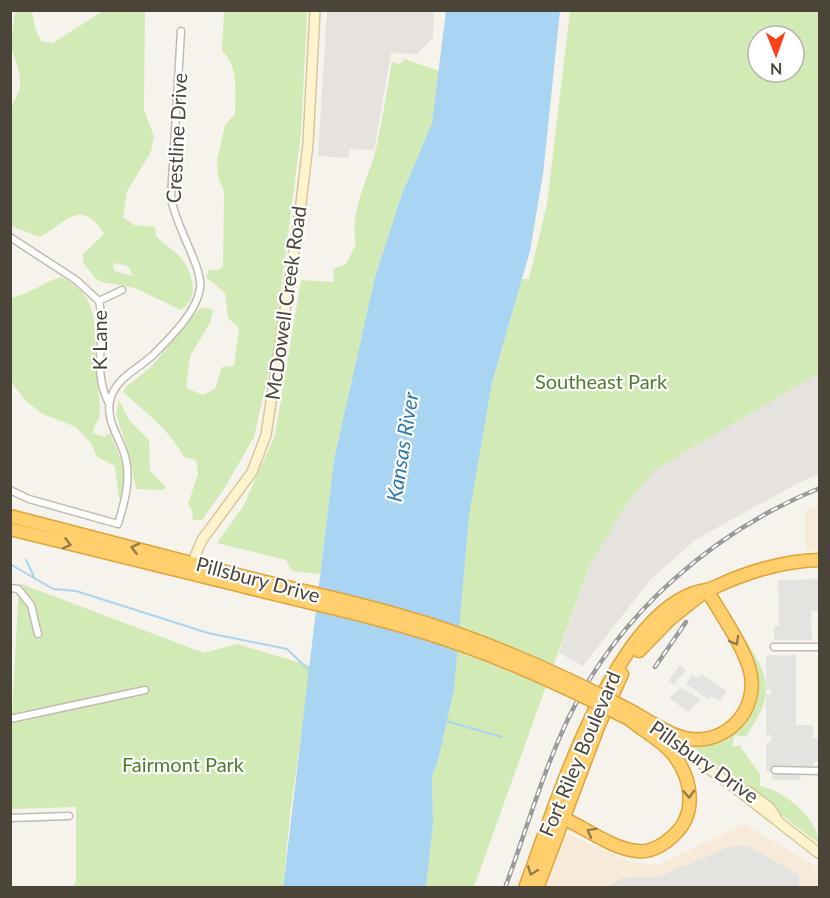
<svg xmlns="http://www.w3.org/2000/svg" width="830" height="898" viewBox="0 0 830 898" font-family="Lato,sans-serif">
  <style>
    .commercial { fill: #f7ead8 }
    .industrial { fill: #e6e2dd }
    .green { fill: #d2eab5; fill-rule: evenodd }
    .parking { fill: #e5e3e0 }
    .water { fill: #a9d4f2 }
    .lines { fill: none; stroke-linecap: round; stroke-linejoin: round }
    .stream { stroke: #a9d4f2; stroke-width: 2 }
    .street-casing { stroke: #c2bbae; stroke-width: 9 }
    .secondary-casing { stroke: #d6c79b; stroke-width: 12 }
    .highway-casing { stroke: #e0a43c; stroke-width: 15 }
    .street { stroke: #fff; stroke-width: 6 }
    .secondary { stroke: #fff3cd; stroke-width: 9 }
    .highway { stroke: #ffcf6e; stroke-width: 12 }
    .rail-casing { stroke: #9a9a9a; stroke-width: 4.5 }
    .rail { stroke: #fff; stroke-width: 2; stroke-dasharray: 7; stroke-linecap: butt }
    .highway-bridge-casing { stroke: #e0a43c; stroke-width: 15; stroke-linecap: butt }
    .highway-bridge { stroke: #ffcf6e; stroke-width: 12 }
    .oneway { stroke: #937c4e }
    .labels { text-anchor: middle; stroke-width: 4.5; stroke-linejoin: round; paint-order: stroke }
    .street-label { font-size: 20px; fill: #4b4439; stroke: #fff }
    .park-label { font-size: 20px; fill: #4a7f2a; stroke: #fff }
    .water-label { font-size: 21px; font-style: italic; fill: #2e7ab2; stroke: #fff }
  </style>
  <rect width="100%" height="100%" fill="#f6f3ec"/>
  <path class="commercial" d="M819,505V551H805V511Z
    M744,824L819,868V887L542,888L565,833L631,862L658,865Z"/>
  <path class="industrial" d="M327,11H434L433,38L417,54L391,53L374,150L349,149V158L318,156Z
    M819,373V474L798,483L695,540L650,580L583,666L559,653L588,569L625,506L655,470Z"/>
  <path class="green" d="M15,11H32L35,28L41,41L53,43L103,11H145L144,110L154,136L151,152L127,191L123,217L134,225L155,227L156,236C164,245 175,250 182,259C193,274 200,298 181,310L135,288L102,282L95,278L83,262V254L104,234C81,196 65,224 40,237L11,226V108L20,88V76L11,45ZM115,263L128,266L133,276L115,271L113,266Z
    M224,11H307L301,133L273,353L254,437L224,489L202,520H193L192,510L188,504L198,474L196,460L184,457C170,430 145,412 123,392L126,387L151,367L200,308L213,309L210,323L190,356L186,388L203,395L215,389L222,367L234,366L239,328L228,318L225,293L206,277L209,270H219L223,266L224,192L218,176L217,161L225,125L235,114C235,92 239,66 222,51Z
    M570,11H819V373L655,470L625,506L588,569L474,887L426,888L433,824L432,776L438,761L454,690L469,516L492,383L522,279H529L547,204ZM758,36H794V72H758Z
    M405,59L439,71L432,123L402,194L375,277L334,459L320,574L292,571L286,560L217,543L243,507L275,435L301,280L334,282L333,269L346,264L356,244C349,212 368,180 376,149C382,121 387,91 392,62L399,64Z
    M60,277C100,293 95,329 96,365C96,381 100,397 100,412C100,421 93,425 93,433L104,437L110,433C118,451 131,480 122,498H119L115,466L97,457L91,443L76,427L41,413L26,401L11,382L10,298C28,295 43,283 60,277Z
    M119,400L129,420L149,440L150,471L166,487L163,490L136,489L128,450L116,415Z
    M19,583L204,653L237,644L311,666L290,814L283,887H72L76,882V807L11,809V735Z
    M726,614C743,639 774,670 764,703C760,715 752,726 746,737L735,735L732,747L739,745L760,774V786C784,790 819,819 819,844L690,745C697,743 708,745 717,742C729,738 739,731 746,720C773,684 744,646 726,614Z"/>
  <path class="parking" d="M819,579V611H811L812,640H774V626H779L778,580Z
    M766,655H796V725H813V738H819V762H814V774H801L800,780H772V772H766V743L771,742V735H766V694H771V689H766Z
    M680,665L686,670L674,685L668,681Z
    M692,674L698,678L701,674L727,691L720,701L711,696L708,699L686,684Z
    M681,687L701,700L688,712L669,698Z
    M731,846H748L799,875V887H608L622,878L658,877Z"/>
  <path class="water" d="M446,11H560L543,174L530,251L492,383L469,516L454,690L438,761L432,776L433,824L426,887L283,888L334,459L375,277L402,194L432,123Z"/>
  <g class="lines">
    <path class="stream" d="M26,560L35,579
      M10,564L53,589L76,591L208,633L287,649L311,672
      M446,721L502,737"/>
    <g class="street-casing">
      <path id="street" d="M10,237L76,280L99,301C107,335 91,371 109,403
        M99,301L122,290
        M10,490L29,499L118,524C125,501 132,477 124,453C118,435 106,420 110,401C115,378 137,370 153,355C169,339 197,312 200,288C203,267 174,224 171,197L181,31
        M10,588L18,589L31,605L38,634
        M774,647H820
        M10,719L145,690
        M775,770L820,771
        M10,818L69,816"/>
    </g>
    <g class="secondary-casing">
      <path id="secondary" d="M190,568L202,540L252,472L266,435L300,212L308,144L315,10
        M662,739C719,771 768,815 820,854
        M749,792L771,809L777,819"/>
    </g>
    <g class="highway-casing">
      <path id="highway" d="M10,516L249,578
        M10,529L246,587
        M639,651L669,620L704,592
        M633,712C647,720 662,730 678,736C721,752 763,711 749,667C741,642 720,613 707,590
        M558,816C584,826 609,848 637,851C651,853 665,844 674,835C698,813 692,777 672,753C661,740 642,730 629,719
        M525,888C555,808 608,630 689,595C697,591 706,591 715,587C749,571 782,561 820,560
        M537,888L598,727L622,674"/>
    </g>
    <use href="#street" class="street"/>
    <use href="#secondary" class="secondary"/>
    <use href="#highway" class="highway"/>
    <g class="rail-casing">
      <path id="rail" d="M655,667L686,622
        M505,888C526,831 543,771 569,717C619,613 714,531 820,488"/>
    </g>
    <use href="#rail" class="rail"/>
    <g class="highway-bridge-casing">
      <path id="highway-bridge" d="M249,578C306,592 366,604 422,622C496,645 565,676 633,712
        M246,587C305,602 365,614 423,632C495,654 562,685 629,719"/>
    </g>
    <use href="#highway-bridge" class="highway-bridge"/>
  </g>
  <defs><path id="oneway-chevron" d="M-2-3.5L2.5 0L-2 3.5" fill="none" stroke-width="1.6" stroke-linecap="round" stroke-linejoin="round" transform="scale(1.5)"/></defs>
  <g class="oneway">
    <use href="#oneway-chevron" transform="translate(67 544) rotate(14)"/>
    <use href="#oneway-chevron" transform="translate(135 548) rotate(-166)"/>
    <use href="#oneway-chevron" transform="translate(735 641) rotate(61)"/>
    <use href="#oneway-chevron" transform="translate(689 794) rotate(87)"/>
    <use href="#oneway-chevron" transform="translate(591 832) rotate(-151)"/>
    <use href="#oneway-chevron" transform="translate(532 871) rotate(111)"/>
  </g>
  <g class="labels">
    <g class="street-label">
      <text transform="translate(177 138) rotate(-87)" y="7">Crestline Drive</text>
      <text transform="translate(286 303) rotate(-82)" y="7">McDowell Creek Road</text>
      <text transform="translate(100 340) rotate(-90)" y="7">K Lane</text>
      <text transform="translate(258 580) rotate(15)" y="7">Pillsbury Drive</text>
      <text transform="translate(580 754) rotate(-67)" y="7">Fort Riley Boulevard</text>
      <text transform="translate(704 762) rotate(35)" y="7">Pillsbury Drive</text>
    </g>
    <g class="park-label">
      <text x="601" y="389">Southeast Park</text>
      <text x="183" y="772">Fairmont Park</text>
    </g>
    <g class="water-label">
      <text transform="translate(403 447) rotate(-81)" y="7">Kansas River</text>
    </g>
  </g>
  <rect width="830" height="898" fill="none" stroke="#4b4439" stroke-width="24"/>
  <g transform="translate(776 54) rotate(179)"><circle r="28" fill="#ffffff" stroke="#b7b4b0" stroke-width="1.5"/>
  <path d="M0-4.5L10 22L0 15L-10 22Z" fill="#fc3f1d"/>
  <text y="-9" font-size="16" font-weight="bold" text-anchor="middle" fill="#4b4439">N</text>
  </g>
</svg>
